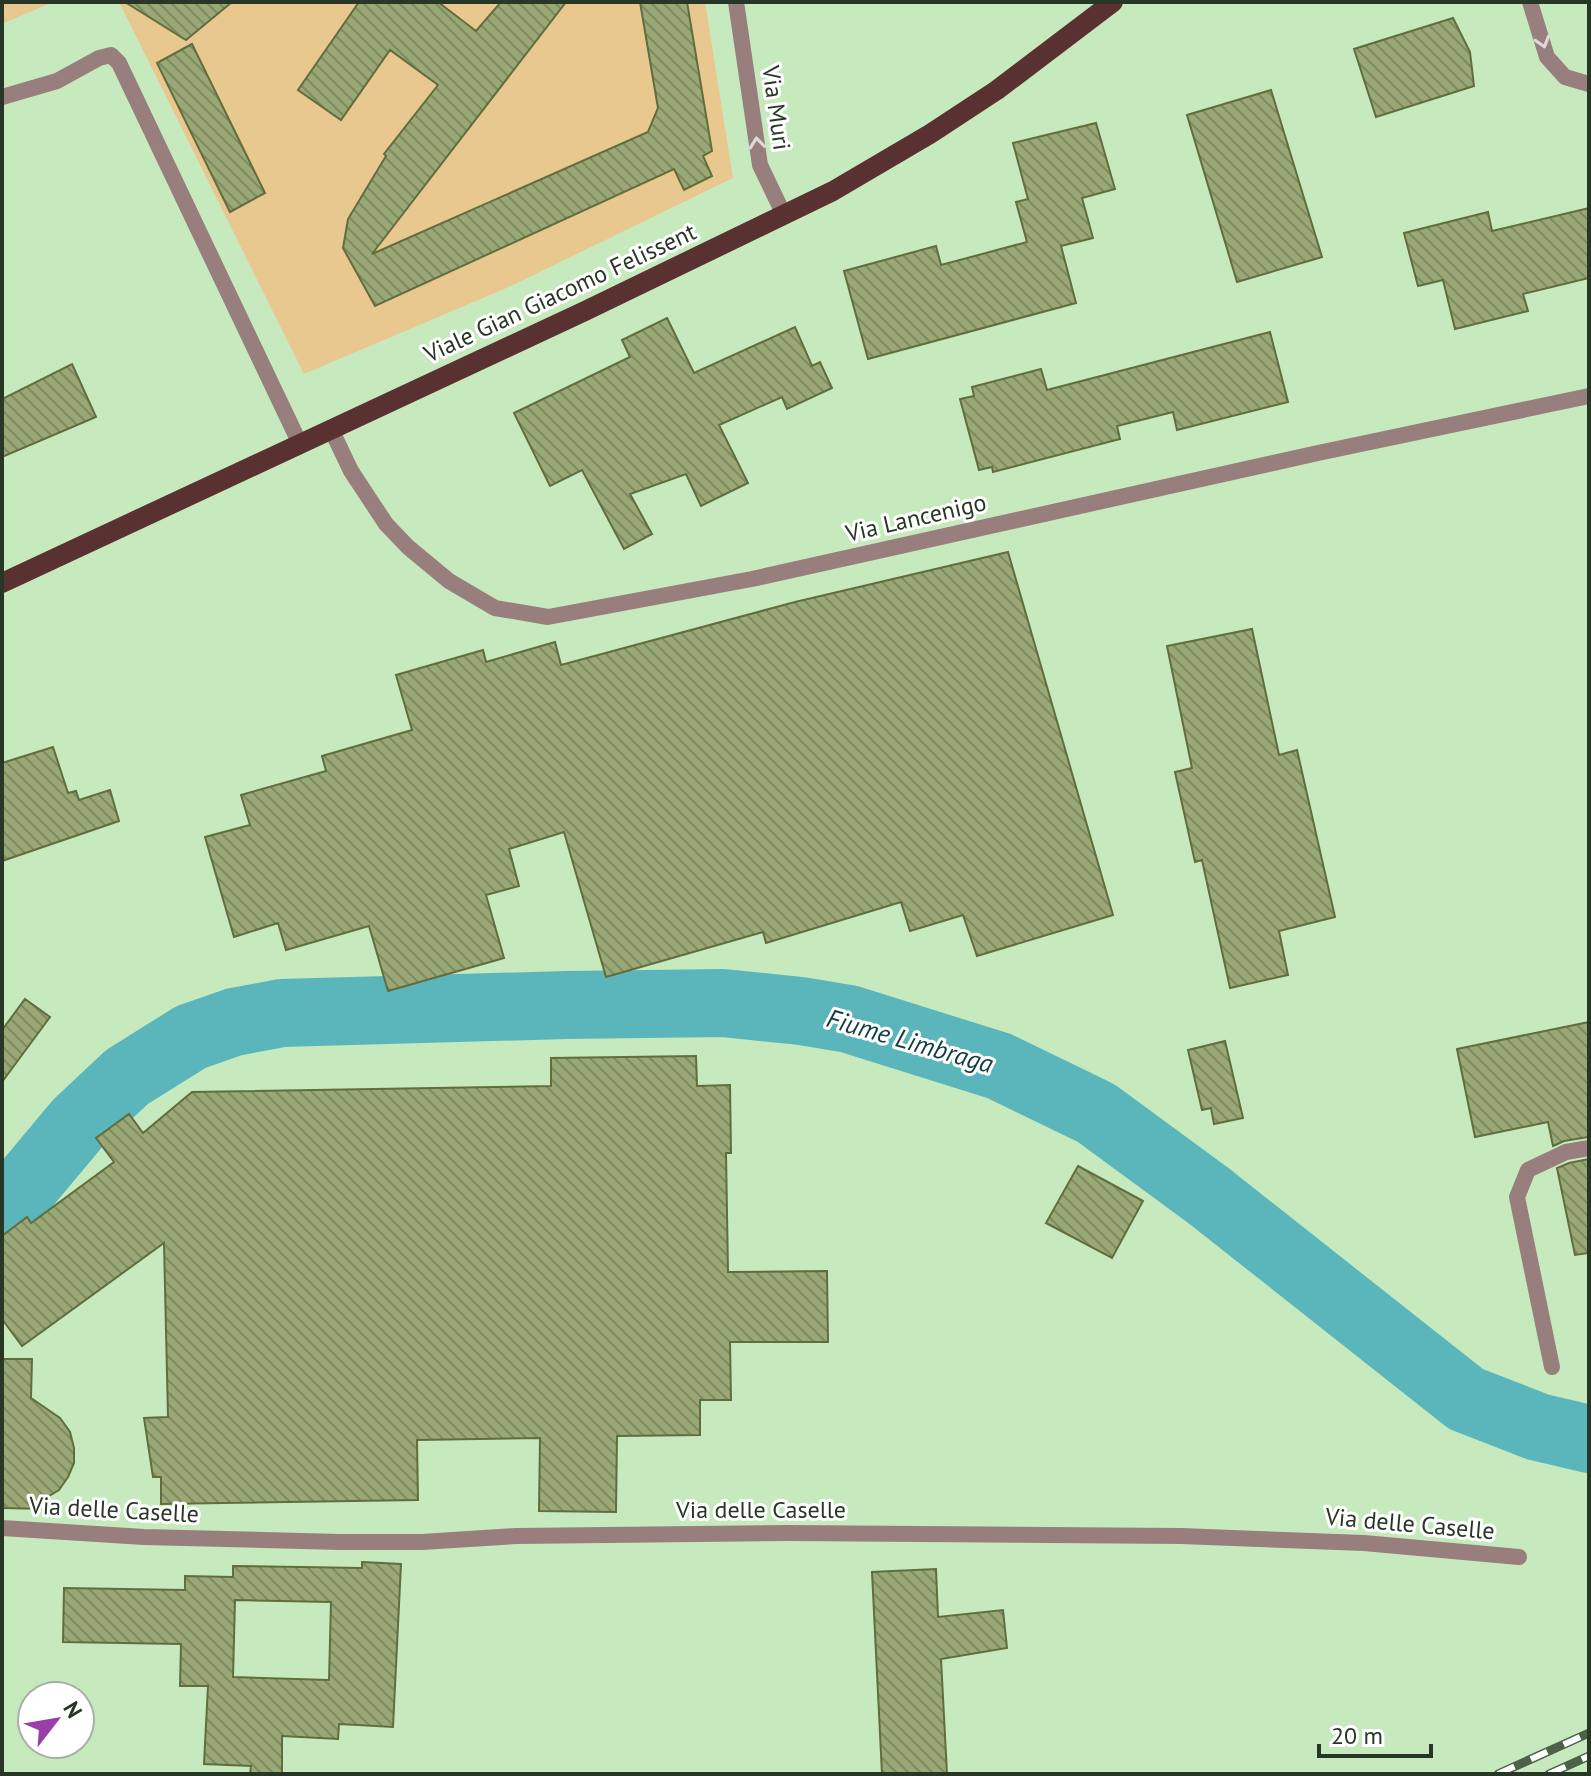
<svg xmlns="http://www.w3.org/2000/svg" width="1591" height="1776" viewBox="0 0 1591 1776" font-family="'PT Sans',sans-serif">
  <style>
    .green { fill: #e9c890 }
    .lines { fill: none; stroke-linecap: round; stroke-linejoin: round }
    .river { stroke: #5ab6bb; stroke-width: 68 }
    .building { fill: url(#building-back-hatch); stroke: #616d3d; stroke-width: 2; fill-rule: evenodd }
    .service { stroke: #987e7d; stroke-width: 16 }
    .minor { stroke: #987e7d; stroke-width: 16 }
    .primary { stroke: #5a3131; stroke-width: 20 }
    .rail-casing { stroke: #4d6049; stroke-width: 9 }
    .rail { stroke: #fff; stroke-width: 6; stroke-dasharray: 18; stroke-linecap: butt }
    .oneway { stroke: #e0d8d8 }
    .labels { text-anchor: middle; stroke-width: 6; stroke-linejoin: round; paint-order: stroke }
    .street-label { font-size: 24px; fill: #283625; stroke: #fff }
    .water-label { font-size: 26px; font-style: italic; fill: #123d40; stroke: #fff }
  </style>
  <defs>
    <pattern id="building-back-hatch" width="6" height="6" patternUnits="userSpaceOnUse" patternTransform="scale(2)"><rect width="6" height="6" fill="#9aa876"/><path d="M-1 5l2 2M0 0l6 6M5-1l2 2" fill="none" stroke="#7e8a61"/></pattern>
  </defs>
  <rect width="100%" height="100%" fill="#c6eabe"/>
  <path class="green" d="M2,2H53L2,24Z
    M119,2H705L733,178L511,286L304,374Z"/>
  <g class="lines">
    <path class="river" d="M2,1214L78,1123L127,1077L191,1037L234,1022L282,1013L567,1005L723,1003L801,1011L849,1019L999,1066L1096,1113L1209,1196L1466,1399L1538,1427L1589,1439"/>
  </g>
  <path class="building" d="M125,2H232L186,40Z
    M359,2H438L476,31L501,2H566L372,254L648,132L658,108L640,2H687L712,151L703,156L712,176L684,190L674,169L375,306L343,248L348,219L386,156L384,154L438,85L390,50L341,120L298,90Z
    M1453,18L1470,52L1474,86L1376,117L1354,49Z
    M192,44L265,193L230,212L157,63Z
    M1271,90L1322,257L1237,282L1187,115Z
    M1096,123L1115,189L1082,198L1093,238L1061,246L1076,303L868,359L844,271L936,246L941,265L1027,242L1016,202L1028,199L1013,143Z
    M1589,208V278L1523,294L1528,311L1455,329L1443,280L1418,286L1404,233L1488,212L1492,231Z
    M667,318L694,373L795,327L812,366L820,362L832,388L787,409L782,397L719,425L748,483L701,506L686,474L630,494L652,534L624,549L582,470L550,486L514,413L630,357L622,340Z
    M1270,332L1288,402L1177,430L1173,412L1117,426L1120,439L993,472L992,467L979,470L960,399L974,396L972,387L1041,369L1047,390Z
    M72,364L96,417L2,457V399Z
    M1008,552L1113,915L977,956L963,915L910,931L901,902L766,943L763,932L606,977L564,832L509,849L519,886L486,895L504,958L388,991L369,926L286,950L278,923L234,937L205,837L250,825L241,795L326,771L322,756L412,730L396,675L483,650L486,662L555,642L561,665L795,602Z
    M1252,629L1279,755L1297,750L1335,917L1279,931L1288,975L1230,988L1202,860L1195,862L1175,772L1192,768L1167,646Z
    M53,747L68,793L76,791L79,800L110,790L119,821L2,861V763Z
    M25,999L50,1017L2,1082V1030Z
    M1589,1022V1137L1564,1141L1553,1146L1548,1122L1475,1137L1457,1049Z
    M1225,1041L1243,1118L1214,1124L1211,1108L1202,1110L1188,1050Z
    M696,1056L697,1086L730,1085L731,1153H726L728,1272L827,1271L828,1342H730L731,1400H700V1435L617,1436L616,1512L539,1511L540,1438L417,1440L418,1500L161,1504V1477H153L144,1418L168,1417L164,1243L22,1346L2,1319V1236L27,1217L31,1223L114,1162L96,1138L129,1114L143,1133L192,1092L551,1086V1058Z
    M1589,1159V1253L1575,1255L1557,1168L1569,1163Z
    M1078,1166L1143,1201L1112,1258L1046,1223Z
    M2,1359H32L31,1398L60,1418L70,1432L74,1448V1463L68,1477L59,1490L46,1498V1509L2,1508Z
    M362,1562L401,1564L393,1727L339,1724L338,1739L282,1736V1774H250L251,1766L204,1764L208,1686H180L181,1644L63,1642L64,1588L185,1590V1576L233,1577V1566L362,1568ZM235,1600L331,1602L329,1680L233,1677Z
    M936,1569L938,1617L1003,1610L1007,1648L941,1659L947,1774H882L872,1572Z"/>
  <g class="lines">
    <path class="service" d="M2,97L57,81L99,58L111,55L119,63L300,444
      M1552,1367L1517,1197L1528,1170L1566,1152L1589,1148"/>
    <path class="minor" d="M736,2L760,165L784,215
      M1530,2L1547,57L1565,77L1589,84
      M331,429L351,471L386,524L408,547L449,581L495,608L548,617L752,579L1318,453L1589,396
      M2,1528L144,1537L340,1542H422L516,1536L789,1533L1181,1536L1364,1543L1519,1557"/>
    <path class="primary" d="M2,583L585,311L833,191L930,134L997,90L1113,2"/>
    <g class="rail-casing">
      <path id="rail" d="M1498,1774L1589,1733
        M1549,1774L1589,1756"/>
    </g>
    <use href="#rail" class="rail"/>
  </g>
  <defs><path id="oneway-chevron" d="M-2-3.5L2.5 0L-2 3.5" fill="none" stroke-width="1.6" stroke-linecap="round" stroke-linejoin="round" transform="scale(2)"/></defs>
  <g class="oneway">
    <use href="#oneway-chevron" transform="translate(1543 42) rotate(73)"/>
    <use href="#oneway-chevron" transform="translate(757 143) rotate(-96)"/>
  </g>
  <g class="labels">
    <g class="street-label">
      <text transform="translate(776 108) rotate(82)" y="8">Via Muri</text>
      <text transform="translate(560 293) rotate(-25)" y="8">Viale Gian Giacomo Felissent</text>
      <text transform="translate(916 518) rotate(-13)" y="8">Via Lancenigo</text>
      <text transform="translate(114 1510) rotate(3)" y="8">Via delle Caselle</text>
      <text x="761" y="1518">Via delle Caselle</text>
      <text transform="translate(1410 1524) rotate(5)" y="8">Via delle Caselle</text>
    </g>
    <g class="water-label">
      <text transform="translate(910 1041) rotate(16)" y="9">Fiume Limbraga</text>
    </g>
  </g>
  <rect width="1591" height="1776" fill="none" stroke="#283625" stroke-width="8"/>
  <g transform="translate(56 1720) rotate(59)"><circle r="38" fill="#ffffff" stroke="#a9afa8" stroke-width="2"/>
  <path d="M0-6L14 30L0 20L-14 30Z" fill="#983faa"/>
  <text y="-12" font-size="22" font-weight="bold" text-anchor="middle" fill="#283625">N</text>
  </g>
  <path d="M1319 1744v12h112v-12" fill="none" stroke="#283625" stroke-width="4"/>
  <text x="1331" y="1744" font-size="24" fill="#283625" stroke="#ffffff" stroke-width="6" paint-order="stroke">20 m</text>
</svg>
